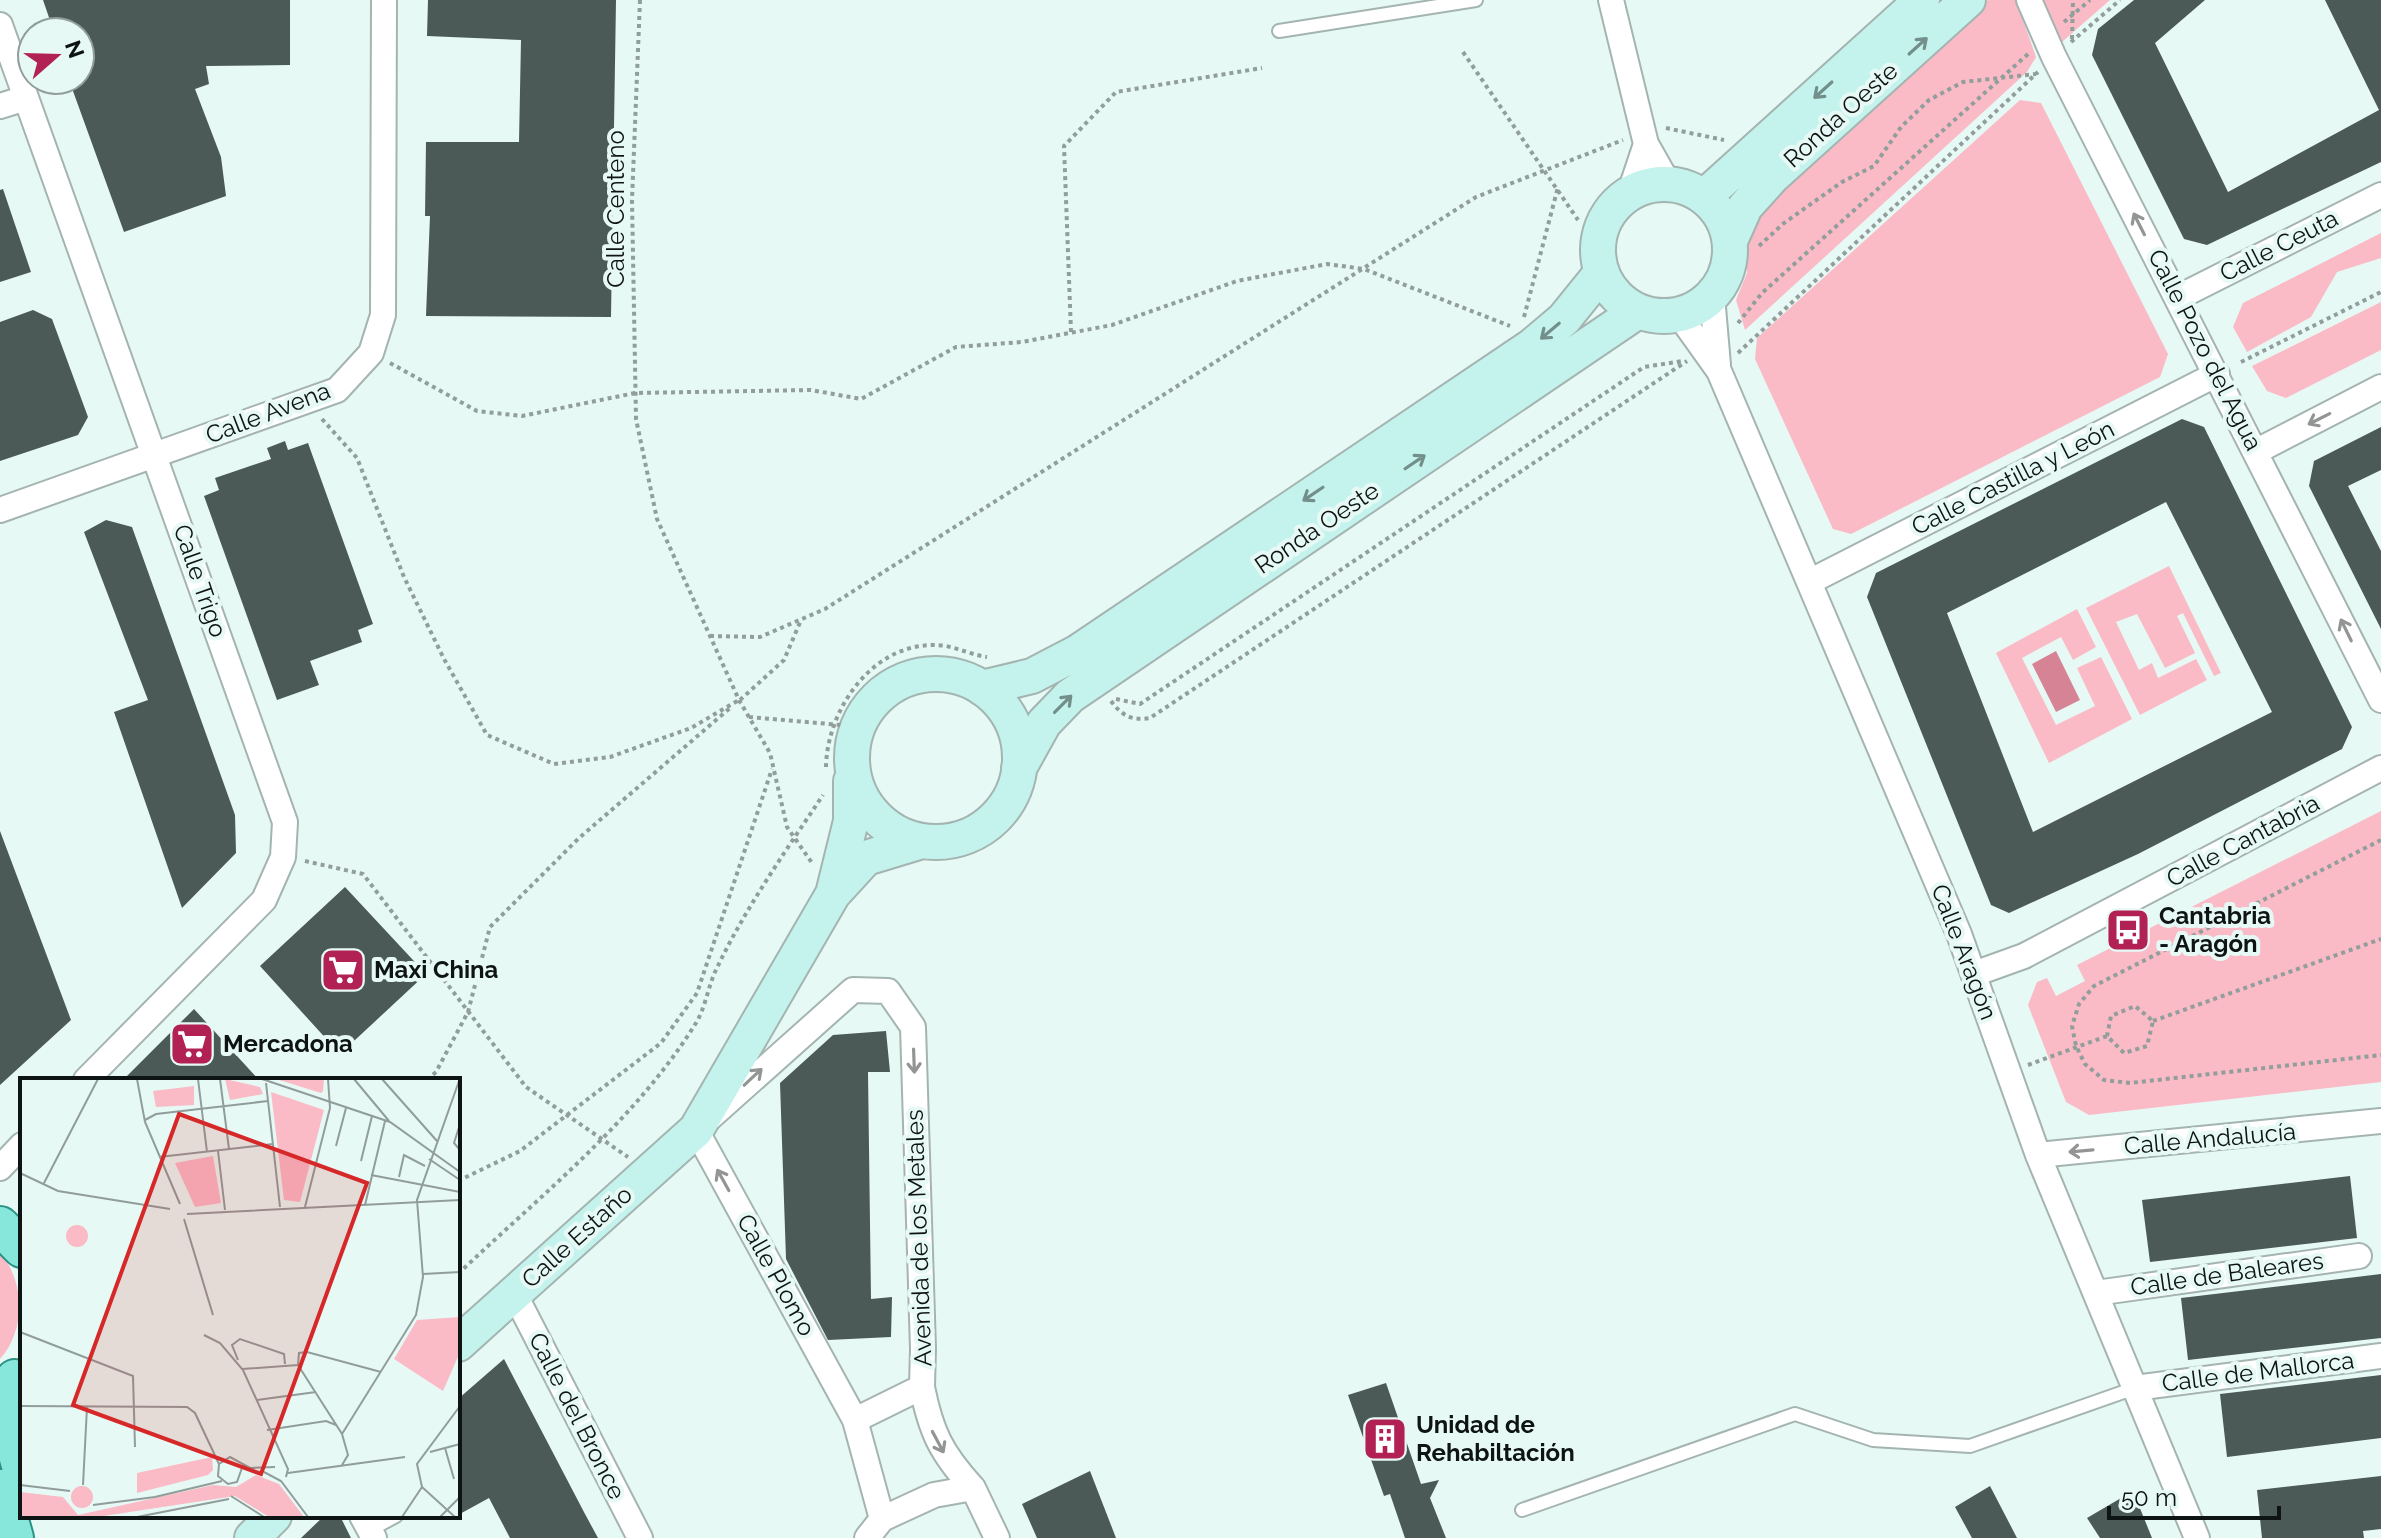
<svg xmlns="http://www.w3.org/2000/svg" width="2381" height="1538" viewBox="0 0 2381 1538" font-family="Raleway,sans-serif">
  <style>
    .green { fill: #fabac6 }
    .water { fill: #d68495 }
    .building { fill: #4b5957; fill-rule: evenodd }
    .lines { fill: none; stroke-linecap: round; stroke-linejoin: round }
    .lane-casing { stroke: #a4b4b1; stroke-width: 16 }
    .street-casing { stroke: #a4b4b1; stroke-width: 28 }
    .secondary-casing { stroke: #a4b4b1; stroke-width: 38 }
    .primary-casing { stroke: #2a9385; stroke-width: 42 }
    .path { stroke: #919e9b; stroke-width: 4; stroke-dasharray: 4 4; stroke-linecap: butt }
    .lane { stroke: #fff; stroke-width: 12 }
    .street { stroke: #fff; stroke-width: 24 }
    .secondary { stroke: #c4f3ed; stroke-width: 34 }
    .primary { stroke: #88e7db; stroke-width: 38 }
    .oneway { stroke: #728f8b }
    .oneway2 { stroke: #939595 }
    .labels { text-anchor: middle; stroke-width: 8; stroke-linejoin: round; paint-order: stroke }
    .street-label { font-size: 24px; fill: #0e1413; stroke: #e7f9f5 }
    .poi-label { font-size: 24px; font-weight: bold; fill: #0e1413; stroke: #e7f9f5; text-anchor: start }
    .inset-road { fill: none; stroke: #909d9b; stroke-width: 2 }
    .view { fill: #d62828; fill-opacity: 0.15; stroke: #d62828; stroke-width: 4 }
    .inset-edge { fill: none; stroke: #0e1413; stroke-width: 4 }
  </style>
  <rect width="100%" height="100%" fill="#e7f9f5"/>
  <path class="green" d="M1988,0H2016L2036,57L2027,72L1745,330L1736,300L1747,273V239L1751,222L1773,193Z
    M2042,0H2110L2062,42Z
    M2020,100L2041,103L2168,354L2160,377L1851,534L1833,529L1755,359L1757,338Z
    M2381,233V258L2337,272L2311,317L2247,352L2233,327L2243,303Z
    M2381,302V350L2286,398L2267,391L2252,366Z
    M2169,566L2221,673L2214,676L2183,613L2177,616L2195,653L2165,668L2137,614L2116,622L2139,670L2152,663L2158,678L2196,659L2207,680L2140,715L2086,608Z
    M2077,609L2096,647L2073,660L2061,637L2022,658L2056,725L2095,706L2077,668L2101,657L2132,719L2049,763L1996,653Z
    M2381,811V1082L2089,1115L2066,1102L2028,1005L2037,982L2047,978L2056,996L2085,981L2077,965Z
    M0,1252C25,1282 26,1330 0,1359Z"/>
  <path class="water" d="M2056,651L2080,700L2056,712L2032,664Z"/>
  <path class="building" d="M43,0H290V65L206,66L209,84L195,89L221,157L226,196L124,232L69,80H80V32H54Z
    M428,0H616L611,317L426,316L430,216H425L426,142H519L521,40L427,36Z
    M2134,0H2205L2155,43L2228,192L2379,110L2325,0H2381V162L2207,245L2184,239L2092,55L2098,29Z
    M3,189L31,272L0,282V190Z
    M33,310L52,319L88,417L78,435L0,461V322Z
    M2182,419L2204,427L2352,727L2342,749L2138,854L2009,913L1991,905L1867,597L1876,573ZM2166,502L2272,712L2033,832L1947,613Z
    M2381,427V470L2348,486L2381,551V629L2309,486L2314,461Z
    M285,441L288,450L308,443L373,624L358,630L362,642L310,661L319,685L277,700L204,496L219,490L215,478L271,459L267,448Z
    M106,520L132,527L235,815L236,853L182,908L114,712L148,700L84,532Z
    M0,831L71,1020L0,1085Z
    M345,887L426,974L340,1054L260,966Z
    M194,1009L259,1080H123Z
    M886,1031L890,1072H868L871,1299L892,1297L891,1337L828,1340L786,1259L780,1083L833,1035Z
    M2350,1176L2357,1238L2150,1262L2142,1200Z
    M2381,1274V1338L2188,1360L2181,1298Z
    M504,1359L585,1514L598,1538H510L489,1498L458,1515V1399Z
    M2381,1375V1438L2227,1457L2220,1394Z
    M1386,1383L1421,1484L1439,1480L1430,1498L1446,1538H1405L1390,1494L1384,1496L1348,1395Z
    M1090,1471L1116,1538H1037L1022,1504Z
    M2381,1476V1529L2363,1531L2364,1538H2262L2257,1490Z
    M1990,1486L2017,1538H1972L1955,1507Z
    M2133,1491L2152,1538H2100L2087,1518Z
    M324,1516H340L351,1538H301Z"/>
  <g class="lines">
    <g class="lane-casing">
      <path id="lane" d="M1279,31L1476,0
        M1522,1510L1795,1414L1873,1440L1970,1446L2135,1388
        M370,1530L396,1516"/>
    </g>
    <g class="street-casing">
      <path id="street" d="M1611,0L1646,144L1668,183
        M2029,0L2054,57L2381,700
        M0,25L285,822L283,857L264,900L86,1080
        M0,106L26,98
        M1630,192L1646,144
        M1712,296L1718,365
        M2177,298L2381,195
        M1679,315L1719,371L1959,934L2038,1155L2197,1538
        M2257,451L2381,387
        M0,510L337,390L371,353L383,315L384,0
        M1809,582L2217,374
        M1974,974L2024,956L2381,768
        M2038,1155L2381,1121
        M0,1168L22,1145
        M514,1293L640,1538
        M2096,1293L2359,1256
        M922,1387C931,1432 941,1453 973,1488
        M2135,1388L2381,1356
        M855,1420L922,1387L923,1349L913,1027L888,991L853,990L696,1130L855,1420L882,1519L867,1538
        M362,1516L374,1538
        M882,1519L934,1495L973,1488L997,1538"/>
    </g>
    <g class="secondary-casing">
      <path id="secondary" d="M1598 250a66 66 0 1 1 132 0a66 66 0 1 1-132 0Z
        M1704,197L1922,0
        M1730,241L1745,207L1772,177L1968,0
        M852 758a84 84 0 1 1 168 0a84 84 0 1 1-168 0Z
        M982,688L1032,676L1078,652L1532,346L1564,319L1602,272
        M1019,768L1044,723L1070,696L1638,311
        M834,890L851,821V781
        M458,1344L696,1130L833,894L866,858L922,841
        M252,1538L274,1516"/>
    </g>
    <g class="primary-casing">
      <path id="primary" d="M0,1226L22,1248
        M15,1379L14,1440L22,1469
        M0,1489L14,1538"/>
    </g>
    <path class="path" d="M640,0L632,200L636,419L657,519L739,700L770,753L787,827L812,863
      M2064,22L2090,0
      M2072,39L2073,0
      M2071,42L2120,0
      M1463,52L1578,220
      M1666,128L1724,140
      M1759,246L1784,223L1842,182L1874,166L1901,127L1929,100L1963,82L2036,74
      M1524,317L1558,187
      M1738,323L1762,293L2028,54
      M1071,332L1064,146L1116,92L1262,68
      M1738,353L2038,72
      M2241,362L2381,292
      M390,363L477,411L522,416L635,393L811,390L861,399L956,347L1022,342L1112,325L1237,281L1327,264L1364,269L1510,326
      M322,419L357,458L404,577L444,659L487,735L554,764L610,757L691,728L739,700
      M710,636L760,637L825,609L1476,197L1623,140
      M1116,699L1140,704L1644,367L1683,361
      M740,700L784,660L801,620
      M1111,701C1122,716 1132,721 1150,718L1687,361
      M749,717L841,725
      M826,767C827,707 877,636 946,646C960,649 973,655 987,657
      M2381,840L2094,986L2079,1004L2072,1026L2076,1046L2085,1064L2104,1080L2130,1083L2381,1055
      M305,861L363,874L526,1087L628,1157
      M2153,1021L2381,939
      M2028,1065L2107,1036L2124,1053L2147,1046L2153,1021L2135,1006L2111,1016L2107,1036
      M427,1080L436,1072L468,1012L490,927L579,838L730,708
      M458,1181L520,1151L661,1043L697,993L772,769
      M458,1274C541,1195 635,1121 696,1023C705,1008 708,988 715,972C744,910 785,852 823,795"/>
    <use href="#lane" class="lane"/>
    <use href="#street" class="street"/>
    <use href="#secondary" class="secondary"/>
    <use href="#primary" class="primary"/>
  </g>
  <defs><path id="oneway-shaft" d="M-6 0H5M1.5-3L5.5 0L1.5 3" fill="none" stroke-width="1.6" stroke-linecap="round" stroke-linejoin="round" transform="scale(2)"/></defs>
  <g class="oneway">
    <use href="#oneway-shaft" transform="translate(1918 46) rotate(-42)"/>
    <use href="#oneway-shaft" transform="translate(1823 90) rotate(138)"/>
    <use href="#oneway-shaft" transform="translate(1550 331) rotate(140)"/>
    <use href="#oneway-shaft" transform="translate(1415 462) rotate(-34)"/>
    <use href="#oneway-shaft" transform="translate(1313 494) rotate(146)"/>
    <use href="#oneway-shaft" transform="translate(1063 704) rotate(-45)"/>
  </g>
  <g class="oneway2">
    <use href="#oneway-shaft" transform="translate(2139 224) rotate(-117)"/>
    <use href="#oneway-shaft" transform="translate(2319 419) rotate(153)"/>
    <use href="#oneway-shaft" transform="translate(2346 630) rotate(-116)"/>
    <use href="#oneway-shaft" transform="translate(914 1061) rotate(88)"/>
    <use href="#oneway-shaft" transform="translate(753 1077) rotate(-43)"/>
    <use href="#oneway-shaft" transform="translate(2081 1151) rotate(175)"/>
    <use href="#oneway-shaft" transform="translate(723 1180) rotate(-119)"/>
    <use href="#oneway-shaft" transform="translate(938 1442) rotate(62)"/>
  </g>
  <defs>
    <g id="bus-square" transform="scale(2.3)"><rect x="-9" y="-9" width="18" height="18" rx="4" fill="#b12154" stroke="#e7f9f5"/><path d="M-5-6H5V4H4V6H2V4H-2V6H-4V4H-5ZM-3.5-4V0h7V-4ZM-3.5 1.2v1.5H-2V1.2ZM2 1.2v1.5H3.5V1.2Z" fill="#fff"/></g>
    <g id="supermarket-square" transform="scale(2.3)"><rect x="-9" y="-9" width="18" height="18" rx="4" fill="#b12154" stroke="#e7f9f5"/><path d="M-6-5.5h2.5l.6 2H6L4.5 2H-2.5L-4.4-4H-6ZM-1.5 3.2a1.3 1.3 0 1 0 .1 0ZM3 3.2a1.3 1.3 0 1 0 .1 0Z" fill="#fff"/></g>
    <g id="building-square" transform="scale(2.3)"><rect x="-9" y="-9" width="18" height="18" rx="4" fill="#b12154" stroke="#e7f9f5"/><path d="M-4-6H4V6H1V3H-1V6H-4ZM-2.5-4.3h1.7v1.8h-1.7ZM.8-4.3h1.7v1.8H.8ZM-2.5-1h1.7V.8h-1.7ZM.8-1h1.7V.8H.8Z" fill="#fff"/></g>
  </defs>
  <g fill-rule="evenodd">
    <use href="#bus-square" x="2128" y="930"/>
    <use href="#supermarket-square" x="343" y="970"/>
    <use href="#supermarket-square" x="192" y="1044"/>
    <use href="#building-square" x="1385" y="1439"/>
  </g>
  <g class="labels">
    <g class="street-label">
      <text transform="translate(1841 115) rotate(-42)" y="8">Ronda Oeste</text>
      <text transform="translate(616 209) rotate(-90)" y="8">Calle Centeno</text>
      <text transform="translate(2279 246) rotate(-27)" y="8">Calle Ceuta</text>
      <text transform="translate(2205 350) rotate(63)" y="8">Calle Pozo del Agua</text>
      <text transform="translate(268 413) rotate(-21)" y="8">Calle Avena</text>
      <text transform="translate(2013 478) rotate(-27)" y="8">Calle Castilla y León</text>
      <text transform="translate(1317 528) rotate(-34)" y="8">Ronda Oeste</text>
      <text transform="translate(200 581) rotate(71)" y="8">Calle Trigo</text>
      <text transform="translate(2243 841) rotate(-28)" y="8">Calle Cantabria</text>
      <text transform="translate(1964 952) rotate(69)" y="8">Calle Aragón</text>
      <text transform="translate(2210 1139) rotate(-5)" y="8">Calle Andalucía</text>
      <text transform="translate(577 1237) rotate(-42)" y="8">Calle Estaño</text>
      <text transform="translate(919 1238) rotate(-92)" y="8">Avenida de los Metales</text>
      <text transform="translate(2227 1274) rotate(-8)" y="8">Calle de Baleares</text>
      <text transform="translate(776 1275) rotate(61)" y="8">Calle Plomo</text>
      <text transform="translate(2258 1372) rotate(-7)" y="8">Calle de Mallorca</text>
      <text transform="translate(577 1416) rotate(63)" y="8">Calle del Bronce</text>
    </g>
    <g class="poi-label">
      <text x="2159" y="924">Cantabria<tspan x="2159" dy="28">- Aragón</tspan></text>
      <text x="374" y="978">Maxi China</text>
      <text x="223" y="1052">Mercadona</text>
      <text x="1416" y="1433">Unidad de<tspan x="1416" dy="28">Rehabiltación</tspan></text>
    </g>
  </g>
  <g transform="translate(20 1078)">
    <rect width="440" height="440" fill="#e7f9f5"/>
    <path d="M205,1L240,9L243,16L210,22ZM256,1H304L303,13L301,15ZM174,8V27L136,29L133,13ZM251,14L304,32L280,124L264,122ZM193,78L201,125L175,129L155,85ZM46 158a11 11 0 1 1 22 0a11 11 0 1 1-22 0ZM440,239V274L423,313L374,281L397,242ZM192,379L193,392L188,397L117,415V395ZM236,397L259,406L284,439H249L215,418L77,439H0V414L43,419L58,437L193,407L216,409ZM51 419a11 11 0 1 1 22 0a11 11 0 1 1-22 0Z" fill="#fabac6"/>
    <path class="inset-road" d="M117,1L125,44L160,126M178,1L187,74M200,1L209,71M242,1L370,44L440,94M334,1L369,43M362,1L417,63M246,5L260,129M125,42L136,36L248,23M440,46L434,65L440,72M316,68L326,30M198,73L205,132M139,79L253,66M409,81L440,102M341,83L352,38M0,95L38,113L150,131M351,97L440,114M379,99L384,77L405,88M24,105L78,1M345,127L365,43M285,129L310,30L308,1M167,136L440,122M164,141L193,237M403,196L440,194M0,254L113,298L115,369M184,257L200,265L223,292L268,391L266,399M218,282L212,267L220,261L264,276L265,286M278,287L279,275L287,274L361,294M222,291L278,287L322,356L328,377L322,387M237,322L296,314M0,328L167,329L175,335L199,386M247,352L306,343L316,347M322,356L396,237L403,199L397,122L439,3M425,370L434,401M410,374L440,366M223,387L217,404L208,406L198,398L199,386L210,379L230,390L255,389M244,394L261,403L288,439M268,395L385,379M0,407L50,413M63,407L67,329M211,418L244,439M73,427L135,419L202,403M117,439L209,421M382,439L402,409M420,439L440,419M435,439L402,409L397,386L440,328"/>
    <path class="view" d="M159,36L347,105L241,396L53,327Z"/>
    <rect width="440" height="440" class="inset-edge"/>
  </g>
  <g transform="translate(56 56) rotate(70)"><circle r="38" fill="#e7f9f5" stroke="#909d9b" stroke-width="2"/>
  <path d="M0-6L14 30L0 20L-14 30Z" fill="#b12154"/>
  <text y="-12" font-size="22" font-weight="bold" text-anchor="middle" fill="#0e1413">N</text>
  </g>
  <path d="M2109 1506v12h170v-12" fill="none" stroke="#0e1413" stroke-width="4"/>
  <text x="2121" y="1506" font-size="24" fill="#0e1413" stroke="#e7f9f5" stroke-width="6" paint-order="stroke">50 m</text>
</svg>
